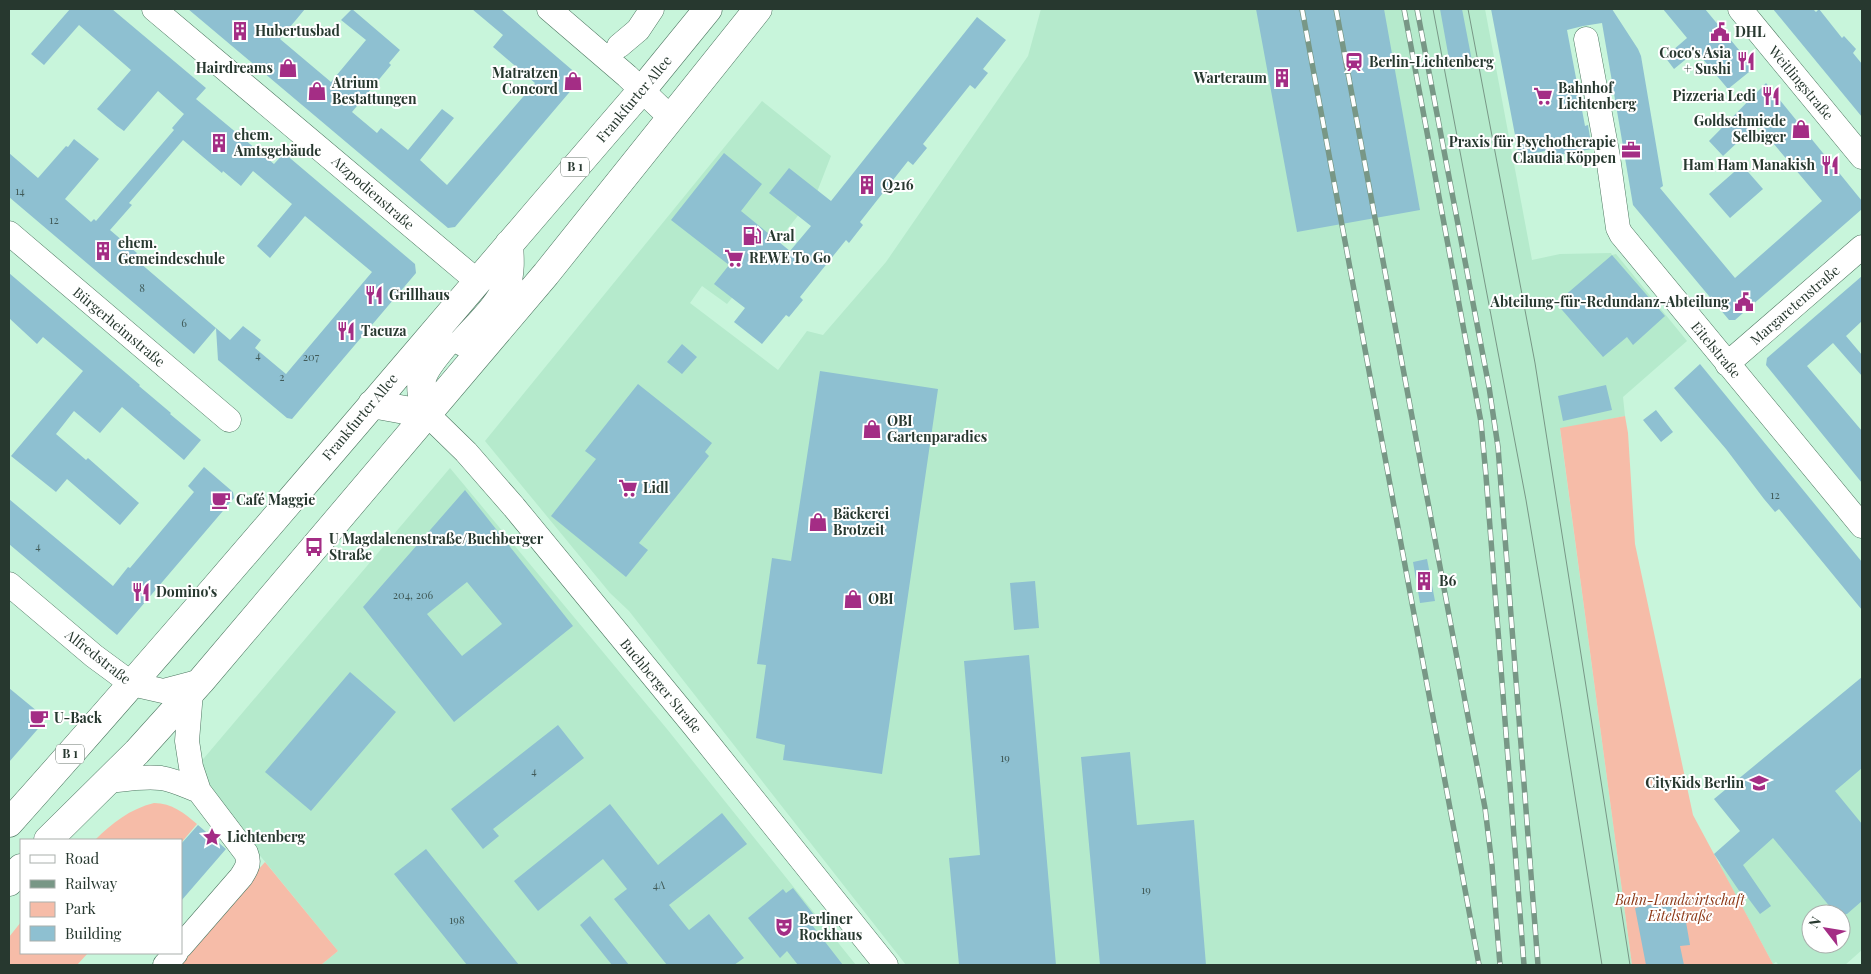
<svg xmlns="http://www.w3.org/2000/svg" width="1871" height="974" viewBox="0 0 1871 974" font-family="'Playfair Display',serif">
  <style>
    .built { fill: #b5eacc; fill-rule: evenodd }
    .green { fill: #f6bca8 }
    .building { fill: #8ec0d1; fill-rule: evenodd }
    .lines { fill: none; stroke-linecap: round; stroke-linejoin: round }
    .minor-casing { stroke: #4e7761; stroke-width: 25 }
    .major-casing { stroke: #4e7761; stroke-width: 29 }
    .minor { stroke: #fff; stroke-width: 24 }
    .major { stroke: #fff; stroke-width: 28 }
    .tram { stroke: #789786; stroke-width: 1 }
    .rail-casing { stroke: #789786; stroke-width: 5.5 }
    .rail { stroke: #fff; stroke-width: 4; stroke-dasharray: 11; stroke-linecap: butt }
    .labels { text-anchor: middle; stroke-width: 4; stroke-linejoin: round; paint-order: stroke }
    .number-label { font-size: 11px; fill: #415a58 }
    .shield { fill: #fff; stroke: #68746d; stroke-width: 1 }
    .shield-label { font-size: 12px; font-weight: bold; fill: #27382f }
    .poi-label { font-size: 14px; font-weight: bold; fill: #27382f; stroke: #fff; text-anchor: start }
    .street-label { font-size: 14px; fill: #27382f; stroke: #fff }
    .park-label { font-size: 14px; font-style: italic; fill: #8e3917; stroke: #fff }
  </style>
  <rect width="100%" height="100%" fill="#c8f5db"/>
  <path class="built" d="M1041,9H1485L1532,260L1560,254L1611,253L1612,255L1616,254L1687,341L1623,397L1625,416L1560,429L1632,965H906L629,611L610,593L485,441L762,101L831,156L817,192L727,304L702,286L690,303L778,370L807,331L823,335L886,262L1028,56Z
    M450,468L667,729L856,965H321L338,951L212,797L199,764Z
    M1862,746V950L1845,965H1779L1776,962L1773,964L1719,864ZM1811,914H1841V944H1811Z"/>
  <path class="green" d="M1625,416L1628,433L1635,544L1693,815L1773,964L1772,965H1632L1560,428Z
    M154,803C172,803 184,813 197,824L181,843V840H95C112,823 130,809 154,803Z
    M265,862L338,951L321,965H175Z
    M21,922V953H88L77,965H9V937Z"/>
  <path class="building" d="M70,9H112L206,88L196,99L274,164L284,153L415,264L416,273L292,419L287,418L218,360L216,328L194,354L9,197V153L38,178L66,146L68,147L74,139L99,159L65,199L91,222L94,219L96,221L174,130L172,128L184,114L158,91L124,131L117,126L97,109L131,70L79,25L44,65L31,54ZM183,140L222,173L223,171L241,186L253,171L292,204L257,246L270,258L305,216L372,272L286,374L255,348L261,340L243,326L230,340L133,257L137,253L110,230L132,205L129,203Z
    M188,9H305L280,39L331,82L366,40L341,20L352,9L400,50L389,63L391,65L352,112L377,133L381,128L408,150L442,109L454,118L420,160L447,185L535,83L493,47L503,35L472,9H501L578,75L579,81L455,227L448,228Z
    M1256,9H1384L1420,210L1297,232Z
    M1440,9H1462L1473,66L1451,70Z
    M1491,9H1612L1638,49L1641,56L1663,186L1660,188L1735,278L1822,201L1757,124L1723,156L1709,141L1766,83L1862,201V209L1735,320H1729L1633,205L1602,23L1583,26L1567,30L1585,126L1588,125L1592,149L1553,156L1551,150L1519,156Z
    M1663,9H1705L1754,68L1728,89L1696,51L1674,69L1665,57L1687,38Z
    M1773,9H1813L1816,12L1819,9L1842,38L1844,36L1856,49L1853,53L1862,64V117Z
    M977,17L1006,40L983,69L988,73L975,89L970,85L923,144L927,148L913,165L908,161L860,222L863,225L849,243L846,240L800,297L803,300L789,317L786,315L762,344L734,322L745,308L714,284L729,265L671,220L724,153L762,184L741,211L790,251L811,226L769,193L789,168L831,201Z
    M1742,165L1763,189L1730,218L1709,194Z
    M1612,255L1665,316L1633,345L1627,337L1603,357L1556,303Z
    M9,273L140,385L139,386L171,413L170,414L201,440L184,460L122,407L100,433L74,411L56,434L86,460L88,458L139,503L120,525L67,479L56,492L11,456L83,371L43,337L37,344L9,318Z
    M1862,276V321L1846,336L1862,355V376L1833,343L1807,366L1862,431V483L1766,365L1767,358Z
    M682,344L697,357L682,374L667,362Z
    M1700,364L1862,562V610L1779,509L1775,512L1764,499L1726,449L1674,388Z
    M820,371L938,389L882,774L783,760L785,745L756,738L766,665L757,664L772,558L791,561Z
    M638,384L712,443L705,452L709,456L639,543L648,550L626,577L551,516L596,459L585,451Z
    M1606,385L1612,410L1563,421L1558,396Z
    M1656,410L1673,432L1661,442L1643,420Z
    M204,467L233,492L234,498L117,635L9,544V499L113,586L128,567L130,568L194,492L188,486Z
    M465,490L573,626L454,722L363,607ZM467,582L502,624L462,656L427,614Z
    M1427,559L1435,601L1420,603L1413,562Z
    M1035,581L1039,628L1014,630L1010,583Z
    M1029,655L1056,965H959L949,858L980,855L964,661Z
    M350,672L396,712L311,811L265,772Z
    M1862,677V768L1835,791L1862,824V901L1847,914H1836L1773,838L1743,865L1771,906L1760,914L1748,898L1740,892L1714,854L1740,831L1714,799Z
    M9,688L43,716L44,722L9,762Z
    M558,725L584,758L493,829L499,836L483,849L451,809Z
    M1130,752L1137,825L1194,820L1206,965H1100L1081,757Z
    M610,804L658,865L722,813L747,844L669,905L689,930L709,914L744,958L734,965H667L614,899L627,889L603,859L538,911L514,881Z
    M198,825L226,849L181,901V844Z
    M426,849L519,965H467L394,874Z
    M793,888L818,920L812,925L843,965H798L787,951L780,958L748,918L783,889L786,893Z
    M1671,900L1675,923L1686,922L1690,945L1680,946L1684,965H1646L1635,908Z
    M590,916L629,965H612L580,925Z"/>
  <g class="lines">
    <g class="minor-casing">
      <path id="minor" d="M154,9L477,281
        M549,9L627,76L671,118
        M1740,9L1862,157
        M1586,39L1608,157L1618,228L1621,234L1862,526
        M619,46L638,30L652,9
        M9,233L229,420
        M1727,364L1862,247
        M427,414L466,452L514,507L695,727L886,965
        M9,584L94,656L132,684L163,691L201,681
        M109,781C126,779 144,776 161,778C174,780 186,786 199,791
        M181,946L241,877C247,868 250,863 246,853L199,791L191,767L187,741L191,692
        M165,965L176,953"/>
    </g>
    <g class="major-casing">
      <path id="major" d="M463,342C476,327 499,306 506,287C511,273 510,258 509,244
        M372,404L427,414
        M427,414C415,378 422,372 445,344
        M9,823C224,582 431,334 642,90L708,9
        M48,840L137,752L201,681L546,274L758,9
        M9,882L21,868"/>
    </g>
    <use href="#minor" class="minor"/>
    <use href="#major" class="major"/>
    <path class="tram" d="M1433,9L1526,500L1560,702L1602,965
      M1468,9L1535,363L1630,965"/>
    <g class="rail-casing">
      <path id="rail" d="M1302,9L1479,965
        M1336,9L1485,808L1492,865L1500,965
        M1404,9L1481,422L1486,476L1524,965
        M1417,9L1489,387L1498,447L1538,965"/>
    </g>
    <use href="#rail" class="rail"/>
  </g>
  <defs>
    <g id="building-bare" transform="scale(1.5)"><path d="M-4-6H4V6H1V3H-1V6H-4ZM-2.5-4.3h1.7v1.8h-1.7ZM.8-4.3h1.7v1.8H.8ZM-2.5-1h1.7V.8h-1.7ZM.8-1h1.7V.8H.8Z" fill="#a42d85" stroke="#fff" stroke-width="2.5" paint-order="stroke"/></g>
    <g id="civic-bare" transform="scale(1.5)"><path d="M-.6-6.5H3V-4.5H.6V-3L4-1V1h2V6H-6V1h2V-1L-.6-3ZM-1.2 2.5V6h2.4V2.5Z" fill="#a42d85" stroke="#fff" stroke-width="2.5" paint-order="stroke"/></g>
    <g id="restaurant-bare" transform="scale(1.5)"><path d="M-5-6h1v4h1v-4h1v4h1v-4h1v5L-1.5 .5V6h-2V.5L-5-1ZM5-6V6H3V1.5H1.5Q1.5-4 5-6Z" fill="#a42d85" stroke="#fff" stroke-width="2.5" paint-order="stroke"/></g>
    <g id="station-bare" transform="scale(1.5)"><path d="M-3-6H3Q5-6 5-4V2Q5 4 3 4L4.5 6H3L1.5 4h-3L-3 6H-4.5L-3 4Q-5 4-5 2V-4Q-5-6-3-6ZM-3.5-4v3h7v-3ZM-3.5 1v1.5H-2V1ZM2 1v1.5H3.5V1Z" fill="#a42d85" stroke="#fff" stroke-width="2.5" paint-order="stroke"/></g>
    <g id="shop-bare" transform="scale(1.5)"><path d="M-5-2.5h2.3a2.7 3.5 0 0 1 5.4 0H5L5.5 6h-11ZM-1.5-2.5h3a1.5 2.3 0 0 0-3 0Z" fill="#a42d85" stroke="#fff" stroke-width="2.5" paint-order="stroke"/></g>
    <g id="supermarket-bare" transform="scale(1.5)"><path d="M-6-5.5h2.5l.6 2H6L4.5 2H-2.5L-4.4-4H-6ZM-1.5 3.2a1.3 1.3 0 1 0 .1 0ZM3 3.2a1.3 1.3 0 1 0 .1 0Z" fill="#a42d85" stroke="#fff" stroke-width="2.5" paint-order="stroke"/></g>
    <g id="office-bare" transform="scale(1.5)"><path d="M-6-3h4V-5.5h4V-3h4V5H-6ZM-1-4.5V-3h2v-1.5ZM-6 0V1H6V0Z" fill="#a42d85" stroke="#fff" stroke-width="2.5" paint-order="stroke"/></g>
    <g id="fuel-bare" transform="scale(1.5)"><path d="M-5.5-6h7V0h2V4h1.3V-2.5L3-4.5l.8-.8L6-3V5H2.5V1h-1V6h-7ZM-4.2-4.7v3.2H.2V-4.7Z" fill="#a42d85" stroke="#fff" stroke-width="2.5" paint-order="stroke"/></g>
    <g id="cafe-bare" transform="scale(1.5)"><path d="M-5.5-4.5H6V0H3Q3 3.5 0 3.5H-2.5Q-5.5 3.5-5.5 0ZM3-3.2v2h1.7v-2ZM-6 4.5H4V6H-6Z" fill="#a42d85" stroke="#fff" stroke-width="2.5" paint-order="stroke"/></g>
    <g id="bus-bare" transform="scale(1.5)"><path d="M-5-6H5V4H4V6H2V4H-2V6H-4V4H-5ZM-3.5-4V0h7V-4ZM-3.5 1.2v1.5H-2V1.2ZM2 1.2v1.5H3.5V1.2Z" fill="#a42d85" stroke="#fff" stroke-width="2.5" paint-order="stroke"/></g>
    <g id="school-bare" transform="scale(1.5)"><path d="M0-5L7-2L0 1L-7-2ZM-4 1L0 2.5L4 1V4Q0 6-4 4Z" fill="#a42d85" stroke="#fff" stroke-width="2.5" paint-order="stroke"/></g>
    <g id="sight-bare" transform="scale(1.5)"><path d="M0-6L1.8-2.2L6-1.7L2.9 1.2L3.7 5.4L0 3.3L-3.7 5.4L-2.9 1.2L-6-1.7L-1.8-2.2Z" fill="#a42d85" stroke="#fff" stroke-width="2.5" paint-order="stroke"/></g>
    <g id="theatre-bare" transform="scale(1.5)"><path d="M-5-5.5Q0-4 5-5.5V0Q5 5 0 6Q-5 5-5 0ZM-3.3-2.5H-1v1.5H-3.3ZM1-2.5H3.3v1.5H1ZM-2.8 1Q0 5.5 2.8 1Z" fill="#a42d85" stroke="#fff" stroke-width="2.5" paint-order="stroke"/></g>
  </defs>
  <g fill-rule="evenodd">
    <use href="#building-bare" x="240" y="31"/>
    <use href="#civic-bare" x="1720" y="32"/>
    <use href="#restaurant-bare" x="1746" y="61"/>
    <use href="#station-bare" x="1354" y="62"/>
    <use href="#shop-bare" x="288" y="68"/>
    <use href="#building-bare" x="1282" y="78"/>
    <use href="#shop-bare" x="573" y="81"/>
    <use href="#shop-bare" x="317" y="91"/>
    <use href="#supermarket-bare" x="1543" y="96"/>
    <use href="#restaurant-bare" x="1771" y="96"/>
    <use href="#shop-bare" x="1801" y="129"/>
    <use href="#building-bare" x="219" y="143"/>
    <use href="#office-bare" x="1631" y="150"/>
    <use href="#restaurant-bare" x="1830" y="165"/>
    <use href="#building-bare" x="867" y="185"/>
    <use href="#fuel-bare" x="752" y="236"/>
    <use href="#building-bare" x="103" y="251"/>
    <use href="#supermarket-bare" x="734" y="258"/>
    <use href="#restaurant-bare" x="374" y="295"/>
    <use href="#civic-bare" x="1744" y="302"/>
    <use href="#restaurant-bare" x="346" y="331"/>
    <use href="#shop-bare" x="872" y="429"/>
    <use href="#supermarket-bare" x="628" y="488"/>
    <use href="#cafe-bare" x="221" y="500"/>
    <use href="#shop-bare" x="818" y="522"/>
    <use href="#bus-bare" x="314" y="547"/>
    <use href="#building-bare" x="1424" y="581"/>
    <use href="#restaurant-bare" x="141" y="592"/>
    <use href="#shop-bare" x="853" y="599"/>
    <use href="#cafe-bare" x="39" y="718"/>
    <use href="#school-bare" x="1759" y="783"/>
    <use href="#sight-bare" x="212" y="837"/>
    <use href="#theatre-bare" x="784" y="927"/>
  </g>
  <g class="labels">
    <g class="number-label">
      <text x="20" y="195">14</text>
      <text x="54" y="224">12</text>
      <text x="142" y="292">8</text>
      <text x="184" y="327">6</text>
      <text x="258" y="359">4</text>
      <text x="311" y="361">207</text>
      <text x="282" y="381">2</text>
      <text x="1775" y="499">12</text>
      <text x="38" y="550">4</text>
      <text x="413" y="599">204, 206</text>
      <text x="1005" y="762">19</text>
      <text x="534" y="775">4</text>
      <text x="659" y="889">4A</text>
      <text x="1146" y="894">19</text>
      <text x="457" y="924">198</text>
    </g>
    <g class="shield">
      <rect x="561" y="157.5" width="28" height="19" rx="4"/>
      <rect x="56" y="744.5" width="28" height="19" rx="4"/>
    </g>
    <g class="shield-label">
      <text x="575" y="171">B 1</text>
      <text x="70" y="758">B 1</text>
    </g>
    <g class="poi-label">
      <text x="255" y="36">Hubertusbad</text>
      <text x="1735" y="37">DHL</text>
      <text x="1731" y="58" text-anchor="end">Coco's Asia<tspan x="1731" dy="16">+ Sushi</tspan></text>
      <text x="1369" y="67">Berlin-Lichtenberg</text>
      <text x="273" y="73" text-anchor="end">Hairdreams</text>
      <text x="558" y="78" text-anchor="end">Matratzen<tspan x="558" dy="16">Concord</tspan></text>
      <text x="1267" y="83" text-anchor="end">Warteraum</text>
      <text x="332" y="88">Atrium<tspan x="332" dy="16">Bestattungen</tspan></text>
      <text x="1558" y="93">Bahnhof<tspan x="1558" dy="16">Lichtenberg</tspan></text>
      <text x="1756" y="101" text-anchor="end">Pizzeria Ledi</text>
      <text x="1786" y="126" text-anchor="end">Goldschmiede<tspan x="1786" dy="16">Selbiger</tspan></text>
      <text x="234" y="140">ehem.<tspan x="234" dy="16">Amtsgebäude</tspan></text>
      <text x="1616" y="147" text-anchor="end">Praxis für Psychotherapie<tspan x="1616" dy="16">Claudia Köppen</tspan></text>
      <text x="1815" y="170" text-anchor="end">Ham Ham Manakish</text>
      <text x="882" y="190">Q216</text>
      <text x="767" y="241">Aral</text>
      <text x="118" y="248">ehem.<tspan x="118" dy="16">Gemeindeschule</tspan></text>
      <text x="749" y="263">REWE To Go</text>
      <text x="389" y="300">Grillhaus</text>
      <text x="1729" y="307" text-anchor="end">Abteilung-für-Redundanz-Abteilung</text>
      <text x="361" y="336">Tacuza</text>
      <text x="887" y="426">OBI<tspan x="887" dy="16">Gartenparadies</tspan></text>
      <text x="643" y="493">Lidl</text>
      <text x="236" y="505">Café Maggie</text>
      <text x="833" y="519">Bäckerei<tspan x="833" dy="16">Brotzeit</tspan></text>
      <text x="329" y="544">U Magdalenenstraße/Buchberger<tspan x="329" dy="16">Straße</tspan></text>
      <text x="1439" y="586">B6</text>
      <text x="156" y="597">Domino's</text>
      <text x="868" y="604">OBI</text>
      <text x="54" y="723">U-Back</text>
      <text x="1744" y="788" text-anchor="end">CityKids Berlin</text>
      <text x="227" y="842">Lichtenberg</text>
      <text x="799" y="924">Berliner<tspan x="799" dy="16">Rockhaus</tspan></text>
    </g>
    <g class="street-label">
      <text transform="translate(1801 83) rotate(50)" y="5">Weitlingstraße</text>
      <text transform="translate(634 99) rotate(-50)" y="5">Frankfurter Allee</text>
      <text transform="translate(373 193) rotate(41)" y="5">Atzpodienstraße</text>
      <text transform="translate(1795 305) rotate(-41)" y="5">Margaretenstraße</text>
      <text transform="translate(119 327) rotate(40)" y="5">Bürgerheimstraße</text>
      <text transform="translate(1716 350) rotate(50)" y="5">Eitelstraße</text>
      <text transform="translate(360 417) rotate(-50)" y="5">Frankfurter Allee</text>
      <text transform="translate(98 657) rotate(38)" y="5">Alfredstraße</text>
      <text transform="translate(661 686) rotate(50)" y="5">Buchberger Straße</text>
    </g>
    <g class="park-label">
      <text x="1680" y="905">Bahn-Landwirtschaft<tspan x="1680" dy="16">Eitelstraße</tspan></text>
    </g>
  </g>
  <rect width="1871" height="974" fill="none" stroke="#27382f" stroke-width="20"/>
  <rect x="20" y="839" width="162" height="115" fill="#ffffff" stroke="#a9afac"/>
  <rect x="30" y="855" width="25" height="8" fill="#ffffff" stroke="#a9afac"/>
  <text x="65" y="864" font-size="15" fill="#27382f">Road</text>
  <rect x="30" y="880" width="25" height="8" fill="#789786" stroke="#a9afac"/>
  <text x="65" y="889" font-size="15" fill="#27382f">Railway</text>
  <rect x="30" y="902" width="25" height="15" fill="#f6bca8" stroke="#a9afac"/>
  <text x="65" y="914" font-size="15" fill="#27382f">Park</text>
  <rect x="30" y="926" width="25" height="15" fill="#8ec0d1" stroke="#a9afac"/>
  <text x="65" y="939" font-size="15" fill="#27382f">Building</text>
  <g transform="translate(1826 929) rotate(301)"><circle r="24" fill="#ffffff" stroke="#a9afac"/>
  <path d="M0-4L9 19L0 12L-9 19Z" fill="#a42d85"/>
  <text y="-8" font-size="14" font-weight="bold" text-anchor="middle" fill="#27382f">N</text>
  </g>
</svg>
